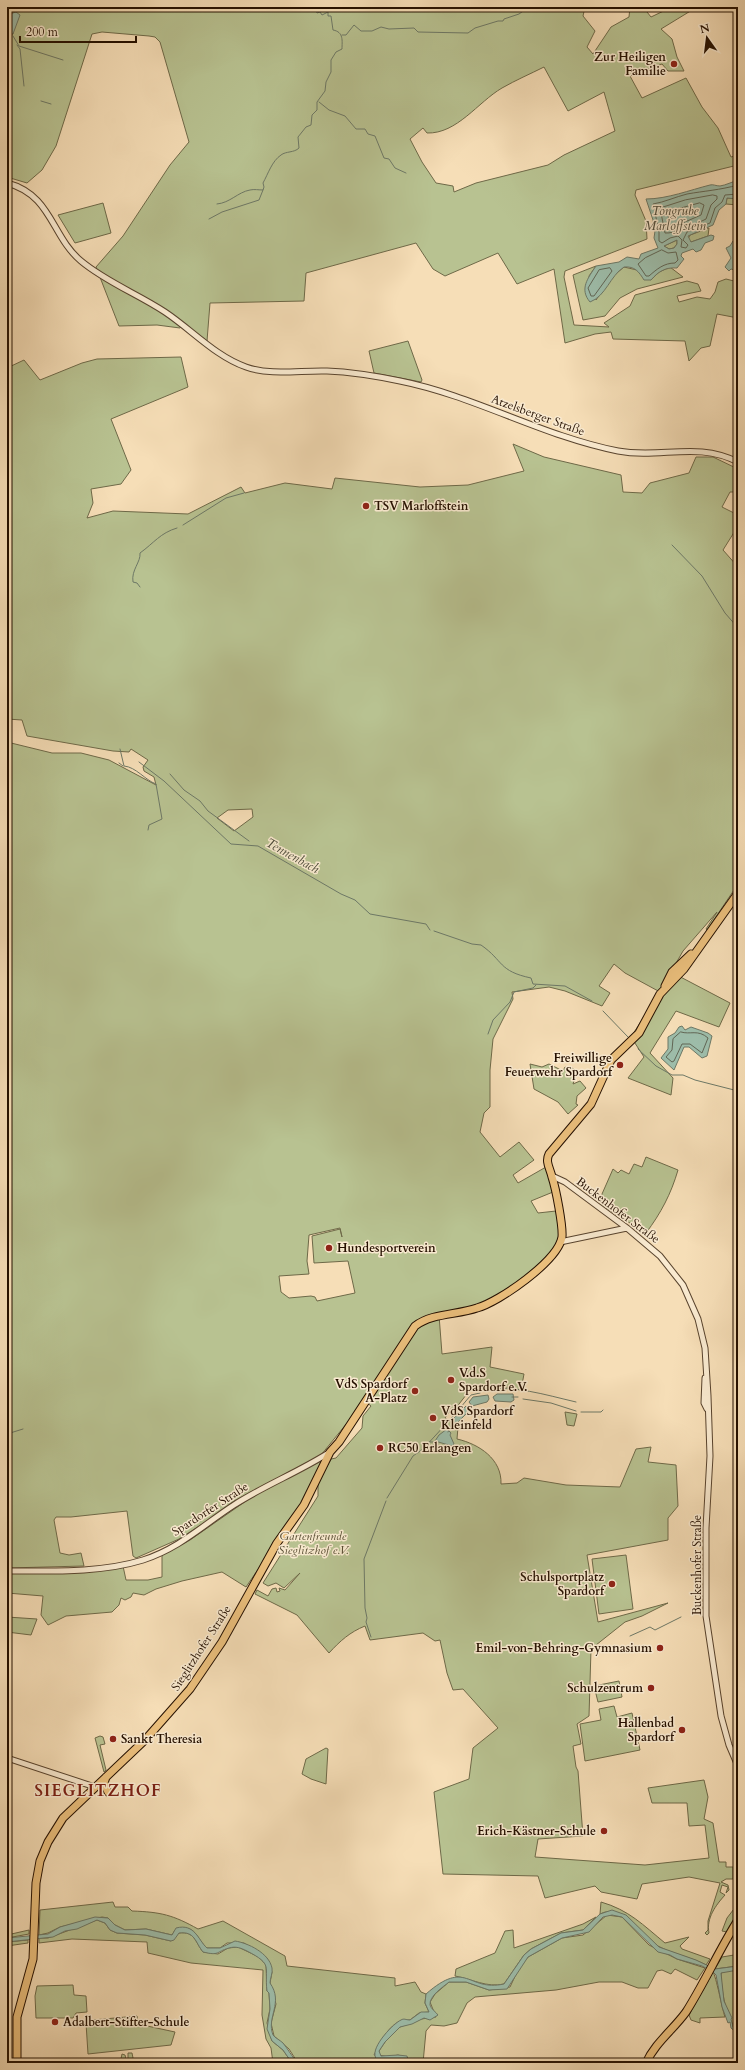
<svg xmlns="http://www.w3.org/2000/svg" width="745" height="2070" viewBox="0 0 745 2070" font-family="Cardo,serif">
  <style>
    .green { fill: #b8c291; stroke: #6e6948; fill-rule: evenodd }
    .water { fill: #9dbdaa; stroke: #6d7866; fill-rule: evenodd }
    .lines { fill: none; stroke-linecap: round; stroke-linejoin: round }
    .shore { stroke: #616655; stroke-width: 1 }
    .stream { stroke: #6d7866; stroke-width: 1 }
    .minor-casing { stroke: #59442e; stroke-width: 7 }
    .major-casing { stroke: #251000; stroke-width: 9 }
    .minor { stroke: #f9ead0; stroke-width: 5 }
    .major { stroke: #ebbf7c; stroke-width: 7 }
    .poi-dot { fill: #8f2418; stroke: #f9ead0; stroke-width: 1.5 }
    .labels { text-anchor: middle; stroke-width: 3; stroke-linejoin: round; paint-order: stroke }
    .poi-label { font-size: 12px; font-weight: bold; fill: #251000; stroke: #f9ead0; text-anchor: end }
    .street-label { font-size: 12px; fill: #251000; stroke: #f9ead0 }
    .park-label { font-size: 12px; font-style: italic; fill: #584e33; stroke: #f9ead0 }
    .water-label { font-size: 13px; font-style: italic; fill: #4f4d3c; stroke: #f9ead0 }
    .district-label { font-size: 16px; font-weight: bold; letter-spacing: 1px; fill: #7a1f14; stroke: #f9ead0 }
  </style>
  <rect width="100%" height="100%" fill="#f6deb7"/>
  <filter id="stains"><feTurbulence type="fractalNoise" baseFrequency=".005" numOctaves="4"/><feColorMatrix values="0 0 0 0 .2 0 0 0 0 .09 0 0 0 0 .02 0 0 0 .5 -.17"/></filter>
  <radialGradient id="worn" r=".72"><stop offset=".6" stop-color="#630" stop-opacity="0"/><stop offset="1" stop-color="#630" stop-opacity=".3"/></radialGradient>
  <path class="green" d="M7,7H585L583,16L595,31L587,47L593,54L611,27L629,17L630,7H643L651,17L672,7H697L661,29L672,39L677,57L684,71H668L662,64L630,76L642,98L686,78L702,107L718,128L731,157L738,155V165L636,190L635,195L646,221L647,239L565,271L564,277L574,325L609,327L604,323L630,306L635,295L687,281L698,284L701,291L677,296L679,302L697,297L710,299L715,292L718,282L726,279L738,282V318L717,314L710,346L701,348L689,361L685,341L613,339L611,332L595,334L565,343L554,269L517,284L498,253L445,276L433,269L416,243L306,273L304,301L210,303L207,341L184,324L180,328L157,325L119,326L96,267L123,236L170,165L189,142L160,42L155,37L149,36L102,32L92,34L56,146L42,170L27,183L7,177V33L13,34L16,12L7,15ZM544,67L568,111L604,92L615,131L564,155L548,165L476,183L454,192L453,186L436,183L422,162L410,139L423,128L427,133C457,134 478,102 502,88C516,80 530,74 544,67Z
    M727,198L738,199V205L726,204Z
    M103,203L111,233L75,243L58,215Z
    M709,228L708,236L691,242L688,239L690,235Z
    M677,240V244L674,248L669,249L664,246Z
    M596,266L589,276L596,300L612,277L624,267L637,270L651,280L659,272L670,267L683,277L637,289L620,298L605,316L583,320L573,275Z
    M408,341L422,380L421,382L374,373L369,351Z
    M181,357L188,387L111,419L131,470L121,484L91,489L93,503L87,518L113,511L188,514L241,487L245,493L285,483L332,489L335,478L420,487L468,485L524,471L513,444L544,457L621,475L623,492L642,493L650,483L689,473L696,457H713L738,469V492H730L722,507L738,515V526L723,550L738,567V884L707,930L706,929L717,912L683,951L671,972L730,1003L719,1027L676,1011L650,1053L673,1078L671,1095L628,1078L644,1057L631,1037L660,992L625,973L614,964L599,986L610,993L602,1006L565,991L549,987L512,992L513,999L493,1039L490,1070V1107L484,1113L480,1132L500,1157L519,1142L534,1160L513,1175L518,1183L546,1167L553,1192L531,1201L538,1213L556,1211C558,1220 563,1234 559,1244C552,1260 500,1297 483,1304C469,1309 453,1311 439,1315L442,1354L492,1347L490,1367L524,1374L521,1390L501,1386L470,1390L452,1413L449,1412L445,1418L458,1427L457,1439C479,1444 502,1459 501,1484L517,1483L524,1478L566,1485L620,1487L636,1449L651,1447L648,1462L676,1465L678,1506L668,1518V1540L587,1555L598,1622L668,1603L642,1616L625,1622L591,1649L589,1716L577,1724L581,1744L573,1746L576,1767L578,1771L583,1836L538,1839L535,1857L645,1865L709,1858L705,1825L689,1826L687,1803H652L648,1788L704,1780L708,1797L704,1819L713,1823L719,1862H726V1867H733V1879H726L721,1882L728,1885L729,1890L726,1893L728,1887L722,1885L720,1892L725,1895C716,1905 706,1918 709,1933L707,1935L705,1933L708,1930V1921L720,1883L689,1877L642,1884L637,1899L601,1892L595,1886L545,1898L538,1876L443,1874L434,1792L469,1779L473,1748L498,1728L463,1689L453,1690L447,1673L440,1640L435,1641L423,1633L370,1640L365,1626C350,1632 340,1641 329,1653L297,1615L255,1594L257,1590L268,1596L272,1589L276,1588L277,1592L280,1591L279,1588L285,1590L300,1573L284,1588L276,1583L268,1586L263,1583L318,1496V1483L331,1459L336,1458L362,1428L363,1416L371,1406L365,1401L321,1455L234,1501L207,1521L179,1539L136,1558L133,1556L127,1511L71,1517H56L54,1520L60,1553L69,1555L81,1553L84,1566L7,1568V742L52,753H81L109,760L156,785L154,777L144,771L143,767L148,760L131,749L129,752L113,751L27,736L22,720L7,719V688L11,687L7,676V368L24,360L40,380L82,363L97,359ZM252,809L253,817L234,831L217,818L228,810ZM340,1228L342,1237L340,1229L312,1236L314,1263L348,1261L355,1293L317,1301L315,1297L311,1296L289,1298L281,1292L279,1276L309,1274L307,1261L309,1235Z
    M530,1064L542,1067L549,1064L563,1071L565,1067L569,1069L571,1067L576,1071L574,1073L575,1078L573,1084L580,1081L586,1088L577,1096L576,1104L578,1105L568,1114L558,1102L534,1089Z
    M646,1157L678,1170C671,1194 661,1213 646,1233L601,1205L602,1194L613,1169L618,1173L621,1170L629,1174L634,1164L642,1167Z
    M565,1412L577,1414L574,1426L567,1425Z
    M323,1460L302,1505L246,1587L222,1572L182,1581L156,1589L144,1595L133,1593L131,1597L125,1600L121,1598L119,1605L112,1612L66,1616L48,1625L41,1615L43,1596L7,1593V1573L123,1566L126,1580H148L162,1577V1554L190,1540L256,1494Z
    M626,1555L633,1609L599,1614L592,1559Z
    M7,1617L37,1619L31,1635L7,1632Z
    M619,1681L622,1697L598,1702L594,1686Z
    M614,1706L617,1717L632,1713L640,1750L585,1761L580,1724L601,1720L599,1709Z
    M100,1736L103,1737L105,1744L100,1745L106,1770L104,1772L95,1738Z
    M326,1748L328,1749L326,1784L311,1779L302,1774L306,1759Z
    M113,1902L115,1907H128L132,1911C161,1912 173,1915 198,1929L223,1921L285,1956L287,1966L395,1978V1986L415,1982L421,1992L426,1994L425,2003L429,2012L419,2013L410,2020C392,2017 381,2041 374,2055L395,2060L403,2059L405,2063H298L289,2049L274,2036L271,2023L276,2004L270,1983L272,1972L267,1958L244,1943H227L220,1948H207C195,1938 197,1923 175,1930L172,1935L146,1929L125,1930L115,1925L108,1918L102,1917L60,1927L48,1933L39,1935L40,1910Z
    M601,1902C629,1910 643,1925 665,1943L689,1937L680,1946L682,1949L710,1959L706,1965C691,1957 672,1954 658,1946C640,1936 624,1902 600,1914Z
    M737,1905L738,1915L727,1932L722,1931L727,1918Z
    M607,1915L622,1917L649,1945L677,1959L705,1968L697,1980L675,1969L671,1974L662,1970L657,1971L648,1988H638L622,1982H599L556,1990L475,1997L467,2003L457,2023L444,2026L431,2025L426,2031L423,2063H409L408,2058L398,2055L389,2057L379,2055V2051L385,2042L400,2027L421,2019L436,2017L430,2002L435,1994L449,1982H466L489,1990L510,1987L518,1970L528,1957L562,1938L583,1935Z
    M596,1917L583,1930L561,1933L531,1949L524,1955L504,1984C487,1988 472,1979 455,1976L456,1969L495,1953L505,1931L513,1930L514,1948L583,1924Z
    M97,1920L105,1923L110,1930L117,1933L145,1935L171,1941L179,1933C195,1931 195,1942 203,1952L218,1954L228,1948L238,1947L259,1957L266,1965L267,1991L269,1993L270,2009L267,2023L272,2041L283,2050L292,2063H273L271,2048L266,2039L262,2015L263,1970L191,1963L148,1953L147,1942L72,1939L39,1943V1938H48Z
    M29,1930V1934L7,1938V1935Z
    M28,1940V1943L7,1946V1942Z
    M734,1955V1957L738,1956V1966L715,1969L722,1957Z
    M730,1970H738V2031C726,2020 721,1989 721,1973Z
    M713,1972C716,1976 722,2008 725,2017L700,2018V2023L691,2020L689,2015Z
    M73,1985L74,1995L86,1996L87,2012L76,2013L73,2018H36L35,1996L37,1986Z
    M137,2016L138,2024L175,2032L171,2045L88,2054L86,2023L93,2020Z
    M128,2053H132L134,2063H120L122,2054L125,2055L126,2059H128Z"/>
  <path class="water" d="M16,12L20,15L13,34L7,33V15Z
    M738,180V199L727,198L726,204L719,210L713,225L688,236L691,242L711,235L714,236L713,240L705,243L701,250L696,252L693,249L682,253L681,256L684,259L677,268C665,267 658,272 651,280H644C639,272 635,266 624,267C610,276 606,296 590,302C579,289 588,278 596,266L619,262L627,257L639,259L641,254L658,248L654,238L655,231L653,220L646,199C667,199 690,190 710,185C713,184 716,186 720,186C726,185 732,182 738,180ZM677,240V244L674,248L669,249L664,246Z
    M733,241L735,246L738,244V271L731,269L729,271L725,267L731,258L726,248L730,246Z
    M682,1026L685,1030L691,1027L708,1033L712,1036L707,1056L702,1058L689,1047H684L674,1070L661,1058L668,1049V1037L675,1033L679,1027Z
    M497,1394H513L514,1400L511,1402L495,1401L493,1397Z
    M488,1395L489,1399L487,1402L472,1406L469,1402L473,1397Z
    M466,1406L469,1411L457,1423H453V1419Z
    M447,1429L451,1433L450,1435L454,1444L452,1446L435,1441L439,1435Z
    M612,1910L626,1915L659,1947L696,1960L715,1969L738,1966V1970L721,1973L724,2001L732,2018L731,2019L733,2027L738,2031V2034L731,2028L730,2022L728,2023L722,2007L716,1975L713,1972L702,1966L677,1959L670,1955L658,1952L622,1917L612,1915L603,1917L589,1932L562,1938L528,1957L507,1989L489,1990L466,1982H449C443,1987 429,1996 430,2005C431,2009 436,2012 438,2015L430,2020L424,2018L412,2024L400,2027L385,2042L379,2051L381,2056L398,2055L407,2056L409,2063H405L403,2059C396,2059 389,2063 382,2062C361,2057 392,2024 401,2020C404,2018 406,2020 410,2020L421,2012H429L425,2003L426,1994C467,1958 467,1992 504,1984L524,1955L531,1949L561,1933L583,1930L600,1914Z
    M95,1917L108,1918L115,1925L125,1930L146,1929L172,1935L176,1928C195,1923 198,1940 207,1948H220L235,1941C248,1943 269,1953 272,1968C273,1973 270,1978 270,1983C284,2003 266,2017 273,2035C275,2038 280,2040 283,2043C288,2049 292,2057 298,2063H292L283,2050L272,2041L267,2029L270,2009L269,1993L267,1991C264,1966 274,1965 247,1951C241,1948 236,1946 229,1948C215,1952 220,1956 203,1952C195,1942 195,1931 179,1933L174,1940L171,1941L145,1935L117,1933L110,1930L105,1923L97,1920L77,1929L65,1931L53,1937L7,1942V1938L48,1934L60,1927Z"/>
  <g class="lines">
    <path class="shore" d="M738,185C720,190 704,191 687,194C675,197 665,202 653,204L659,231V241L662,243L670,238L678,236L682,240L681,247L686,248L688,245L683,240L687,232L710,223L715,208L722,202L725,195L738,194
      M713,195L717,196V199L711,205L706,219C696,224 674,234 665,233L660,208L685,200Z
      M700,203L704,205L701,215L678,225H669L668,212Z
      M662,250L668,253L676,252L678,260L675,263C664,263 657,269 649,276H646L638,264L645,258Z
      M610,268L612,271L594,296H591L588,288L599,270Z
      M681,1032C690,1035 698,1029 708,1038L702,1053L690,1044H682L674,1061L672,1062L666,1057L672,1050L673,1039Z"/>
    <path class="stream" d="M16,7V8
      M342,35H346L354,25L361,31H372L381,27L389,29L414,28L418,32L468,33L475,28L498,21H503L504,19L519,14L529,7
      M13,36L19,46L63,60
      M17,45L20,49L24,86
      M41,101L51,104
      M319,102L329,110L345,116L356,129H365L368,134L375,136L384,158L389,159L395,168L406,173
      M217,204C230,203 238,192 250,190C254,189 259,190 263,190L264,187L263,183C268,174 272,161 281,155C286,151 294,153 299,148L298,137L306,127L311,125L312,115L317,110V102L325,91L326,82L331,72V60L336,52L342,49C342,41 344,32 333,30L331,16H328V12L322,15L320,12L317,13L315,7
      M209,219L222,212L259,200L263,190
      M183,525L226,498L244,493
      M672,545L702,576L725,613L738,628
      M140,587L137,583L133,582C131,570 141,562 140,553C154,543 160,533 177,528
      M120,749L124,766C136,767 145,780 156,784L162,819L149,825L148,830
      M139,762L164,781L231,844L258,846L341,894L355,900L370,914L426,924L430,930
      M119,763L123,766
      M170,774L184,790L200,801L208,811L249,841
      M434,931L472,944L481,945C504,961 498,971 531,978L533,984L565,986L592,1001
      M603,1011L628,1037
      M488,1034L493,1020L510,1002L514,992L533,988L536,985
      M638,1049L656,1066L672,1075H683L695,1080L738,1091
      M482,1389C518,1386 542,1394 576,1402
      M512,1397H518
      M523,1399L551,1403L576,1411
      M581,1412H601L603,1410
      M449,1421L471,1395L480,1393
      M448,1432L453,1422
      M7,1434L23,1429
      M429,1442H434
      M387,1498L413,1456L423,1449L446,1424
      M630,1636L650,1627L655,1630L681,1617
      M371,1637L366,1622L367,1618L365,1608L364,1559L386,1501"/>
    <g class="minor-casing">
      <path id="minor" d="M7,183C52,195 51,236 81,261C106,282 138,294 165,312C192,330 215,356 246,367C271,376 301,370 327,371C351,372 376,376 400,381C475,396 542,436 618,451C661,459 697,441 738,462
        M552,1176L565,1182L627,1228L660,1256L683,1285L698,1319L705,1348L708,1396L710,1456L706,1528V1616L721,1716L729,1745L738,1766
        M560,1242L627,1228
        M705,1378L704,1403L707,1409
        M7,1571C51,1571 101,1573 143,1560C180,1548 203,1525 234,1505C265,1485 299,1472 330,1452
        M7,1758L95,1787"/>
    </g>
    <g class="major-casing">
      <path id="major" d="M665,986L672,972L691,954
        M106,1777L104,1783L108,1792
        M17,2063V2017L33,1959L36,1883L40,1861L48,1842L63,1818L145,1740L190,1689L222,1642L277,1543L304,1505L330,1452L339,1442L415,1326C432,1313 457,1315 477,1308C499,1302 558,1261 562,1237C563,1226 556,1189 552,1177C550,1168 545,1162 549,1154L591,1104L611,1060L639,1033L660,994L684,969L738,893
        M646,2063C655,2043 673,2030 686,2012C705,1982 719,1950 738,1920"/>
    </g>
    <use href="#minor" class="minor"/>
    <use href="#major" class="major"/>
  </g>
  <g class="poi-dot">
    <circle cx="674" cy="64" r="4"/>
    <circle cx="366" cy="506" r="4"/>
    <circle cx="620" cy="1065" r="4"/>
    <circle cx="329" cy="1248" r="4"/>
    <circle cx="451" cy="1380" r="4"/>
    <circle cx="415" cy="1391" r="4"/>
    <circle cx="433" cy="1418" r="4"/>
    <circle cx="380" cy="1448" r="4"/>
    <circle cx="612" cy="1584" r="4"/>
    <circle cx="660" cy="1648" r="4"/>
    <circle cx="651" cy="1688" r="4"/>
    <circle cx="682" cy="1730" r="4"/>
    <circle cx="113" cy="1739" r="4"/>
    <circle cx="604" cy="1831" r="4"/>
    <circle cx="55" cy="2022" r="4"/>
  </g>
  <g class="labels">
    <g class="poi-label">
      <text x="666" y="61">Zur Heiligen<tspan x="666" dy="14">Familie</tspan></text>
      <text x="374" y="510" text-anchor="start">TSV Marloffstein</text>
      <text x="612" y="1062">Freiwillige<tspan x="612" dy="14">Feuerwehr Spardorf</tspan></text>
      <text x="337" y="1252" text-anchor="start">Hundesportverein</text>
      <text x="459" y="1377" text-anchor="start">V.d.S<tspan x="459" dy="14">Spardorf e.V.</tspan></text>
      <text x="407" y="1388">VdS Spardorf<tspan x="407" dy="14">A-Platz</tspan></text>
      <text x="441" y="1415" text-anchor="start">VdS Spardorf<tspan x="441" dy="14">Kleinfeld</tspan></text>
      <text x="388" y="1452" text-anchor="start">RC50 Erlangen</text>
      <text x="604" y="1581">Schulsportplatz<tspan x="604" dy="14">Spardorf</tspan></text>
      <text x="652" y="1652">Emil-von-Behring-Gymnasium</text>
      <text x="643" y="1692">Schulzentrum</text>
      <text x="674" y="1727">Hallenbad<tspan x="674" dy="14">Spardorf</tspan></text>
      <text x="121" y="1743" text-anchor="start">Sankt Theresia</text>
      <text x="596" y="1835">Erich-Kästner-Schule</text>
      <text x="63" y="2026" text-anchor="start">Adalbert-Stifter-Schule</text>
    </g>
    <g class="street-label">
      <text transform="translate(538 415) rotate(20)" y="4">Atzelsberger Straße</text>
      <text transform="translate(618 1210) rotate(37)" y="4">Buckenhofer Straße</text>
      <text transform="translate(210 1509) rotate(-33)" y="4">Spardorfer Straße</text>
      <text transform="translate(697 1565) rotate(-90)" y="4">Buckenhofer Straße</text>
      <text transform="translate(201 1648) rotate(-57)" y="4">Sieglitzhofer Straße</text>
    </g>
    <g class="park-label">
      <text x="313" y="1540">Gartenfreunde<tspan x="313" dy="14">Sieglitzhof e.V.</tspan></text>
    </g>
    <g class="water-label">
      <text x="675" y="215">Tongrube<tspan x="675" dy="15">Marloffstein</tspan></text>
      <text transform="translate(293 855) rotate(29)" y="5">Tennenbach</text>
    </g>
    <g class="district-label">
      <text x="98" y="1796">SIEGLITZHOF</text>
    </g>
  </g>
  <rect width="745" height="2070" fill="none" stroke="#f6deb7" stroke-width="24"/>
  <rect x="8" y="8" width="729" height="2054" fill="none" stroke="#251000" stroke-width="2"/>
  <rect x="12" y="12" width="721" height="2046" fill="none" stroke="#251000"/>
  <g transform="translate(707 38) rotate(346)" stroke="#f9ead0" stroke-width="3" paint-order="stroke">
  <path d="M0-3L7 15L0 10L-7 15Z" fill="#251000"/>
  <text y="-6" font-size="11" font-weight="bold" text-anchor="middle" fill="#251000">N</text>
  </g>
  <path d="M20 36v6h116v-6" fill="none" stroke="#251000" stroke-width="2"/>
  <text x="26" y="36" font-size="12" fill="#251000" stroke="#f9ead0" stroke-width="3" paint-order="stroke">200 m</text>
  <rect width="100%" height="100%" filter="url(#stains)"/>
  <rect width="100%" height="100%" fill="url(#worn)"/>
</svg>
